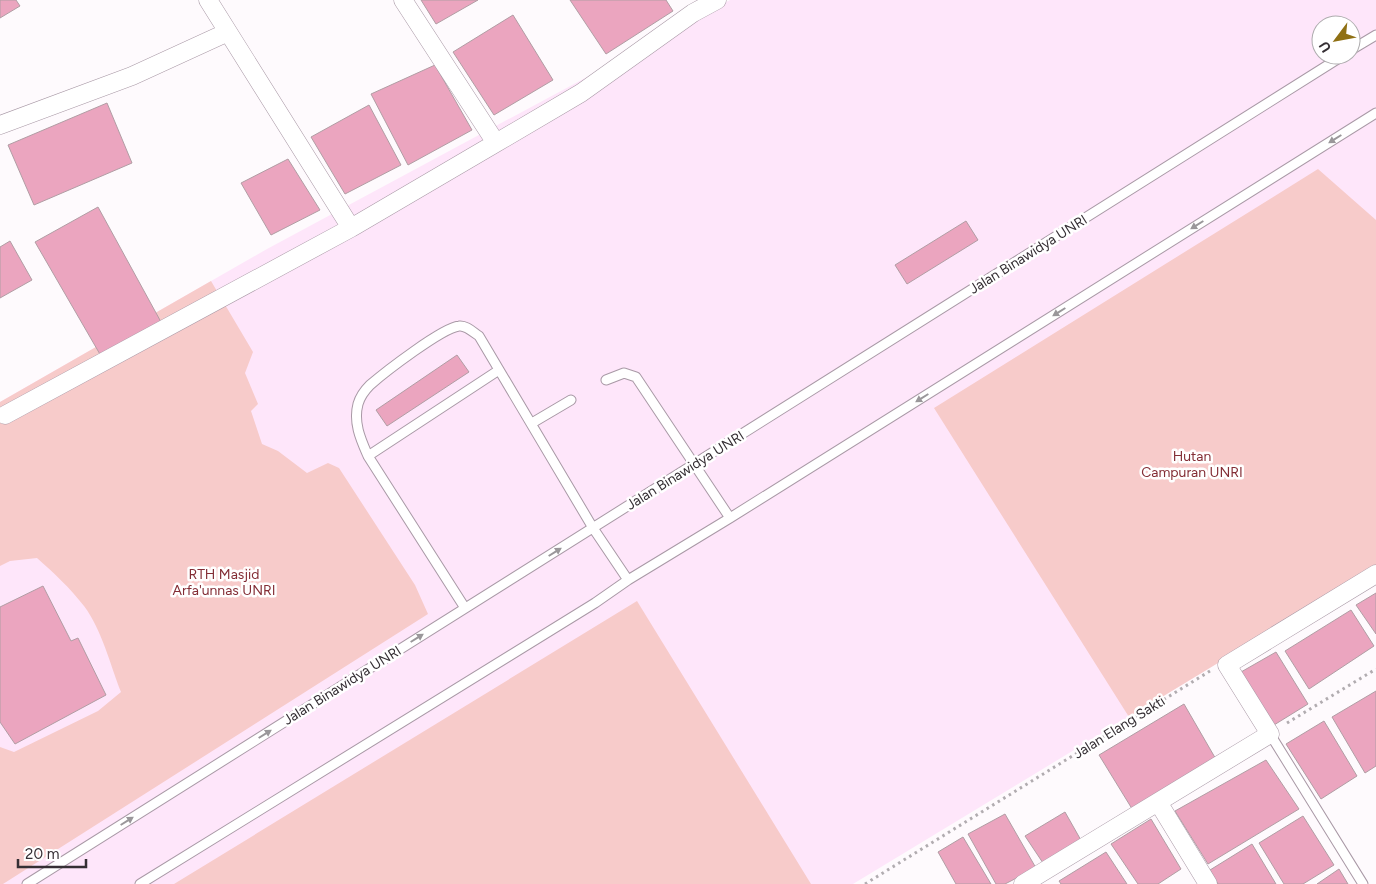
<svg xmlns="http://www.w3.org/2000/svg" width="1376" height="884" viewBox="0 0 1376 884" font-family="Figtree,sans-serif">
  <style>
    .built { fill: #fee6fa; fill-rule: evenodd }
    .green { fill: #f7cbca }
    .building { fill: #eba5bf; stroke: #b19da4 }
    .lines { fill: none; stroke-linecap: round; stroke-linejoin: round }
    .service-casing { stroke: #a999a6; stroke-width: 11 }
    .minor-casing { stroke: #a999a6; stroke-width: 19 }
    .path { stroke: #b1acb0; stroke-width: 3; stroke-dasharray: 2.5 4; stroke-linecap: butt }
    .service { stroke: #fff; stroke-width: 9 }
    .minor { stroke: #fff; stroke-width: 18 }
    .oneway { fill: #9a979a }
    .labels { text-anchor: middle; stroke-width: 5; stroke-linejoin: round; paint-order: stroke }
    .street-label { font-size: 14px; fill: #352f34; stroke: #fff }
    .park-label { font-size: 14px; fill: #832d35; stroke: #fff }
  </style>
  <rect width="100%" height="100%" fill="#fefafd"/>
  <path class="built" d="M730,0H1376V567L853,884H0V402L267,249ZM1321,25H1351V55H1321Z"/>
  <path class="green" d="M1318,169L1376,220V567L1129,717L934,408Z
    M211,281L253,352L245,373L258,404L251,411L262,444L278,451L307,473L328,463L339,468L415,585L428,614L3,884H0V747L14,752L98,711L121,692C110,664 102,630 84,606C70,588 54,573 37,558L10,561L0,566V402Z
    M637,601L811,884H174Z"/>
  <path class="building" d="M0,0H16L20,6L0,18Z
    M421,0H478L436,24Z
    M570,0H666L673,11L606,54Z
    M513,15L553,80L494,115L453,52Z
    M435,65L472,130L408,165L371,94Z
    M107,103L132,163L34,205L8,145Z
    M369,105L401,165L345,194L311,137Z
    M288,159L320,210L271,235L241,183Z
    M98,207L161,322L101,356L35,242Z
    M966,221L978,240L907,284L895,265Z
    M10,241L32,280L0,298V247Z
    M457,355L469,372L387,426L376,410Z
    M43,586L71,641L78,638L106,695L15,744L0,722V607Z
    M1376,593V634L1356,605Z
    M1351,610L1374,646L1309,689L1285,651Z
    M1276,652L1308,704L1274,725L1241,672Z
    M1376,691V766L1365,773L1332,717Z
    M1184,704L1217,761L1134,812L1099,755Z
    M1324,721L1357,776L1321,799L1286,744Z
    M1266,760L1299,809L1208,864L1175,811Z
    M1065,812L1082,842L1043,863L1025,836Z
    M1005,814L1036,868L1005,884H996L968,834Z
    M1303,816L1334,865L1303,884H1284L1259,843Z
    M1151,819L1181,869L1158,884H1138L1111,844Z
    M963,837L991,884H956L938,852Z
    M1252,844L1276,884H1218L1210,870Z
    M1106,852L1127,884H1061L1059,881Z
    M1339,869L1348,884H1317Z"/>
  <g class="lines">
    <g class="service-casing">
      <path id="service" d="M1351,50L1376,35
        M606,380L624,373L636,377L730,518
        M532,423L571,400
        M368,456L499,370
        M465,608L368,456C361,440 353,423 358,404C360,397 365,390 370,385C385,372 442,328 459,326C466,325 473,332 479,336L593,528L628,580
        M1270,734L1363,884
        M27,884L1344,55
        M140,884L595,603L628,580L730,518L1376,113"/>
    </g>
    <g class="minor-casing">
      <path id="minor" d="M208,0L351,228
        M0,125L132,76L228,32
        M496,143L581,93L693,13L717,0
        M5,415L351,228L496,143L403,0
        M1158,802L1208,884
        M1023,884L1270,734L1227,665L1376,574"/>
    </g>
    <path class="path" d="M1287,723L1376,669
      M865,884L1210,671"/>
    <use href="#service" class="service"/>
    <use href="#minor" class="minor"/>
  </g>
  <defs><path id="oneway-solid" d="M-6-.8H1V-3.2L6.5 0L1 3.2V.8H-6Z" transform="scale(1.25)"/></defs>
  <g class="oneway">
    <use href="#oneway-solid" transform="translate(1335 139) rotate(148)"/>
    <use href="#oneway-solid" transform="translate(1197 225) rotate(148)"/>
    <use href="#oneway-solid" transform="translate(1059 312) rotate(148)"/>
    <use href="#oneway-solid" transform="translate(922 398) rotate(148)"/>
    <use href="#oneway-solid" transform="translate(555 552) rotate(-32)"/>
    <use href="#oneway-solid" transform="translate(417 638) rotate(-32)"/>
    <use href="#oneway-solid" transform="translate(265 734) rotate(-32)"/>
    <use href="#oneway-solid" transform="translate(127 821) rotate(-32)"/>
  </g>
  <g class="labels">
    <g class="street-label">
      <text transform="translate(1028 254) rotate(-32)" y="5">Jalan Binawidya UNRI</text>
      <text transform="translate(685 470) rotate(-32)" y="5">Jalan Binawidya UNRI</text>
      <text transform="translate(342 685) rotate(-32)" y="5">Jalan Binawidya UNRI</text>
      <text transform="translate(1119 727) rotate(-32)" y="5">Jalan Elang Sakti</text>
    </g>
    <g class="park-label">
      <text x="1192" y="461">Hutan<tspan x="1192" dy="16">Campuran UNRI</tspan></text>
      <text x="224" y="579">RTH Masjid<tspan x="224" dy="16">Arfa'unnas UNRI</tspan></text>
    </g>
  </g>
  <g transform="translate(1336 40) rotate(238)"><circle r="24" fill="#ffffff" stroke="#aeacae"/>
  <path d="M0-4L9 19L0 12L-9 19Z" fill="#8f7014"/>
  <text y="-8" font-size="14" font-weight="bold" text-anchor="middle" fill="#352f34">U</text>
  </g>
  <path d="M18 859v8h68v-8" fill="none" stroke="#352f34" stroke-width="2.5"/>
  <text x="25" y="859" font-size="15" fill="#352f34" stroke="#ffffff" stroke-width="4" paint-order="stroke">20 m</text>
</svg>
